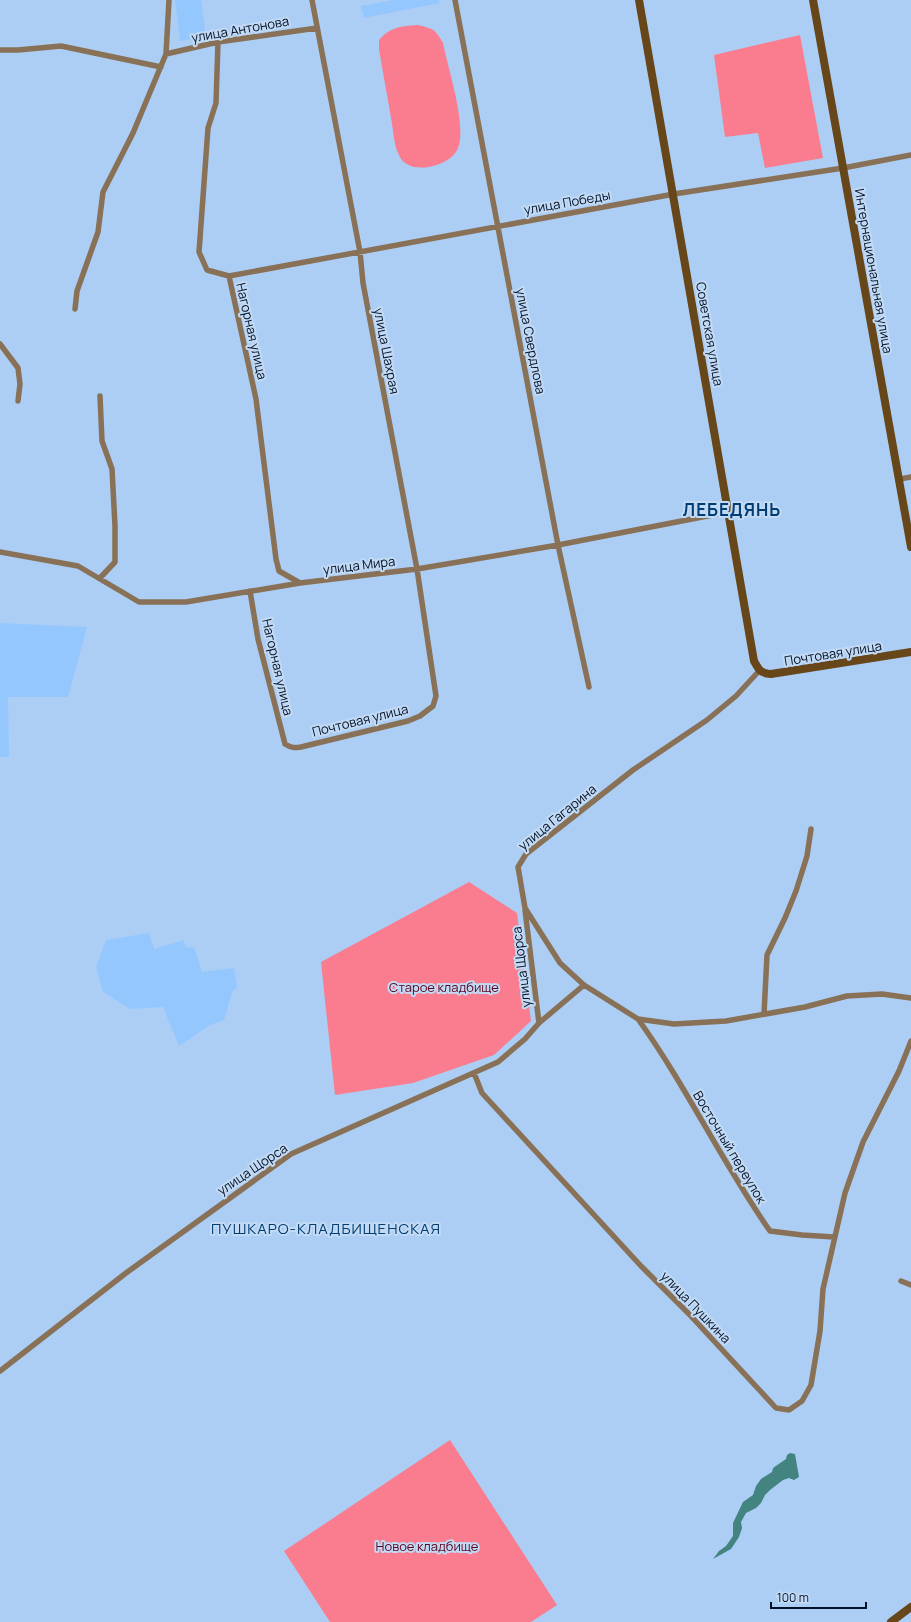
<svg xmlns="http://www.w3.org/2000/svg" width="911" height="1622" viewBox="0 0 911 1622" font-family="Manrope,sans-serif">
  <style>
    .built { fill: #95c7ff }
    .green { fill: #f97d8f }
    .water { fill: #438380 }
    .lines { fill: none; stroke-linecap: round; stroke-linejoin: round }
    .street { stroke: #887156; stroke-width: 5.5 }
    .secondary { stroke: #674719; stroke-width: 8 }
    .labels { text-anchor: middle; stroke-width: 4; stroke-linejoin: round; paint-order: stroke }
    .street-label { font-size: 13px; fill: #001027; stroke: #c3daf4 }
    .park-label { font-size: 13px; fill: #5b041f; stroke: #c3daf4 }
    .quarter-label { font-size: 15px; letter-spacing: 1px; fill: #003d73; stroke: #c3daf4 }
    .district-label { font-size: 17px; font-weight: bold; letter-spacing: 1px; fill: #003d73; stroke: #c3daf4 }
  </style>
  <rect width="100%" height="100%" fill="#accef5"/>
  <path class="built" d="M175,0H201L206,36L180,41Z
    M393,0H439V3L364,18L361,6Z
    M0,623L87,627L68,697H8L9,757H0Z
    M149,933L154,949L183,940L187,948L194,947L202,972L234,968L237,988L233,990L224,1020L210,1025L179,1046L163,1007L130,1009L103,992L96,967L106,940Z"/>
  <path class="green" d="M418,25C434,29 435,29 443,43C448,69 467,125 458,148C451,167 409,176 400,157C394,147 394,135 392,124C388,99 383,74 379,49V40C390,27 402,26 418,25Z
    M800,35L823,158L765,168L758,133L725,137L714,55Z
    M469,882L517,913L531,1021L494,1055L413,1083L335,1095L321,962Z
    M450,1440L557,1605L531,1622H330L284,1551Z"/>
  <path class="water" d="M790,1453L795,1454L799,1477L794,1480L789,1478L783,1480L770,1490L765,1495L761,1503L756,1508L746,1513L741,1522L742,1528L739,1537L731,1549L713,1559L719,1551L726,1546L733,1536V1523L743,1502L753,1495L756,1486L761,1479L772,1472L773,1468L786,1459L787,1455Z"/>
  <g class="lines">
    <path class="street" d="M455,0L558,545L589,687
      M218,42L216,103L208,128L199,252L207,270L229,276L674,194L843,168L911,155
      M0,50H18L61,46L161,67
      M166,54L218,42L317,28
      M229,276L256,399L276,559L279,571L300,583
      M75,309L77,291L98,232L103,192L133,133L166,54L169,0
      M0,344L18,368L20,384L18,401
      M900,479L911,477
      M0,552L78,566L139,602H186L300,583L417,569L558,545L728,512
      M100,578L115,562V526L112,469L102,441L100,396
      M250,591L258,639L285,744C291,748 295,748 301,747L408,721L420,716L433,706L436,696L417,569L363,283L360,252L312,0
      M759,671L736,696L707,720L633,770L526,854L518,867L525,908L560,963L584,985L638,1019L674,1024L726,1021L805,1007L847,996L882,994L911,998
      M525,910L539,1023
      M764,1014L767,955L785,918L796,891L807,856L811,829
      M638,1019C687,1087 722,1163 770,1231L802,1235L834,1237
      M474,1073L482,1093L641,1266L689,1314L776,1408L789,1410L802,1401L811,1385L820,1331L823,1289L845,1193L863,1142L899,1071L911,1041
      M901,1281L911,1285
      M0,1371L126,1273L291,1154L498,1062L525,1039L539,1023L584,985"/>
    <path class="secondary" d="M639,0L754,661C759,670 760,673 771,674L911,652
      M813,0L911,547
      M891,1622L911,1607"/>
  </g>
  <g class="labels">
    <g class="street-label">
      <text transform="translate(240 29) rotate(-10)" y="5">улица Антонова</text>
      <text transform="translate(567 202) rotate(-10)" y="5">улица Победы</text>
      <text transform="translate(874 271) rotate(80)" y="5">Интернациональная улица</text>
      <text transform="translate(252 331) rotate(77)" y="5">Нагорная улица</text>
      <text transform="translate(710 334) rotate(80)" y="5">Советская улица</text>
      <text transform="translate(531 341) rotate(79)" y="5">улица Свердлова</text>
      <text transform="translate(387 351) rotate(79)" y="5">улица Шахрая</text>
      <text transform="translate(359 565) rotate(-7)" y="5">улица Мира</text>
      <text transform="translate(833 653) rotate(-9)" y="5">Почтовая улица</text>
      <text transform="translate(278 667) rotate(77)" y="5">Нагорная улица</text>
      <text transform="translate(360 720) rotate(-14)" y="5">Почтовая улица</text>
      <text transform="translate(557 817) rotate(-39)" y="5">улица Гагарина</text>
      <text transform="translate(521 967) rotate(-97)" y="5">улица Щорса</text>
      <text transform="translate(730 1147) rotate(59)" y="5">Восточный переулок</text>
      <text transform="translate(252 1169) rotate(-34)" y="5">улица Щорса</text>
      <text transform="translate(696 1307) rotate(46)" y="5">улица Пушкина</text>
    </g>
    <g class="park-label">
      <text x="444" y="992">Старое кладбище</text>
      <text x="427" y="1551">Новое кладбище</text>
    </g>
    <g class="quarter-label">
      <text x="326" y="1234">ПУШКАРО-КЛАДБИЩЕНСКАЯ</text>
    </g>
    <g class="district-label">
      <text x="732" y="516">ЛЕБЕДЯНЬ</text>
    </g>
  </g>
  <path d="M771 1602v6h95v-6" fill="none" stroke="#001027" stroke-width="2"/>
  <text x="777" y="1602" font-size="12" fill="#001027" stroke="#c3daf4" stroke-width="3" paint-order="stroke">100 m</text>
</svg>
